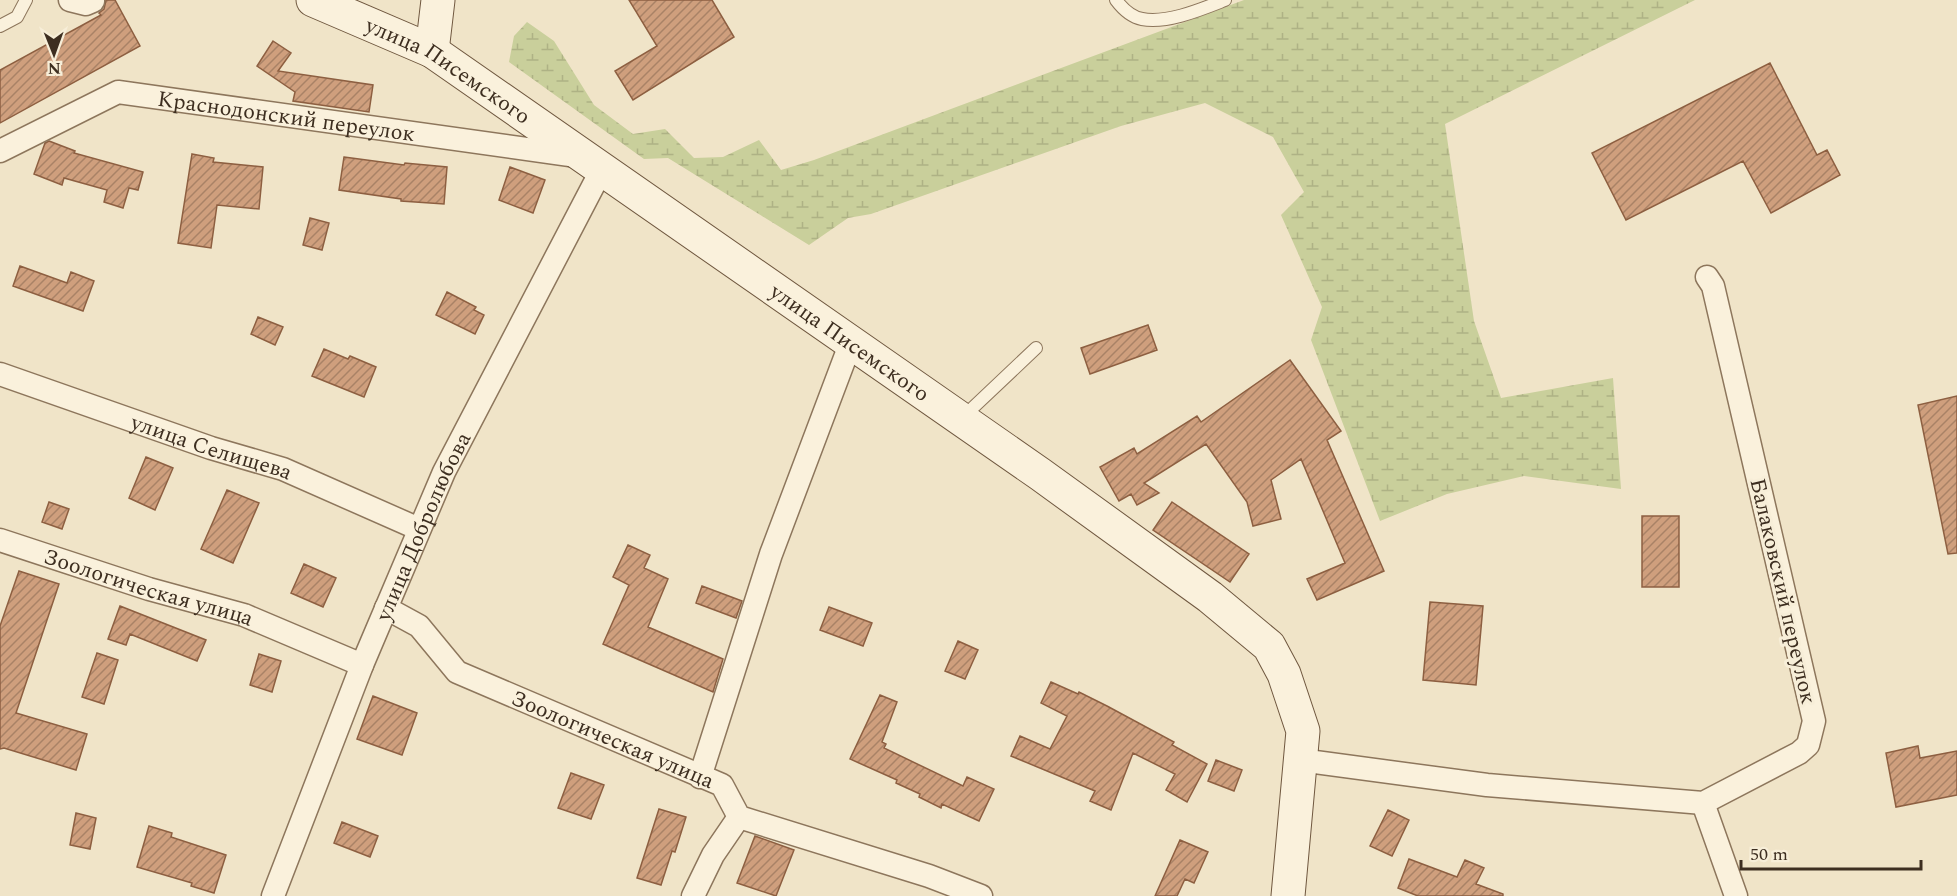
<svg xmlns="http://www.w3.org/2000/svg" width="1957" height="896" viewBox="0 0 1957 896" font-family="Spectral,serif">
  <style>
    .wetland { fill: url(#wetland-marsh) }
    .building { fill: url(#building-hatch); stroke: #8d5f41; stroke-width: 1.5 }
    .lines { fill: none; stroke-linecap: round; stroke-linejoin: round }
    .lane-casing { stroke: #8d765c; stroke-width: 14 }
    .street-casing { stroke: #8d765c; stroke-width: 25 }
    .secondary-casing { stroke: #6f573f; stroke-width: 35 }
    .lane { stroke: #faf1dc; stroke-width: 12 }
    .street { stroke: #faf1dc; stroke-width: 22 }
    .secondary { stroke: #faf1dc; stroke-width: 33 }
    .labels { text-anchor: middle; stroke-width: 6; stroke-linejoin: round; paint-order: stroke }
    .street-label { font-size: 22px; fill: #3d2e20; stroke: #f7eed8 }
  </style>
  <defs>
    <pattern id="wetland-marsh" width="20" height="14" patternUnits="userSpaceOnUse" patternTransform="scale(1.5)"><rect width="20" height="14" fill="#c9cf9b"/><path d="M1 5h8M5 5V1M11 12h8M15 12V8" fill="none" stroke="#aeb285"/></pattern>
    <pattern id="building-hatch" width="6" height="6" patternUnits="userSpaceOnUse" patternTransform="scale(1.5)"><rect width="6" height="6" fill="#cf9f7d"/><path d="M-1 1l2-2M0 6l6-6M5 7l2-2" fill="none" stroke="#a98266"/></pattern>
  </defs>
  <rect width="100%" height="100%" fill="#f0e4c8"/>
  <path class="wetland" d="M1244,0H1695L1445,124L1474,321L1501,398L1613,378L1621,489L1524,476L1447,494L1380,521L1311,340L1322,307L1281,215L1304,192L1273,137L1205,103L1121,126L871,214L848,218L809,245L668,158L644,159L509,62L514,36L527,22L554,41L594,105L633,134L665,129L694,158L723,157L759,140L781,170L814,160Z"/>
  <path class="building" d="M106,0H115L140,46L0,123V70L101,15L99,13L104,9Z
    M629,0H712L734,37L633,100L615,71L657,46Z
    M273,41L291,53L278,71L373,85L369,112L293,101L295,92L257,66Z
    M1770,63L1817,155L1827,150L1840,175L1771,213L1743,161L1626,220L1592,153Z
    M49,141L75,151L74,153L143,172L138,190L129,188L123,208L104,202L107,190L64,178L62,185L34,174L45,143Z
    M192,154L214,158L213,162L263,167L259,209L217,205L211,248L178,243Z
    M344,157L404,165L405,163L447,167L444,204L401,201V199L339,190Z
    M510,167L545,180L533,213L499,200Z
    M310,218L329,223L322,250L303,245Z
    M20,266L67,283L71,272L94,281L83,311L13,286Z
    M447,292L476,307L474,310L484,315L475,334L436,315Z
    M258,317L283,327L275,345L251,334Z
    M1148,325L1157,350L1090,374L1081,348Z
    M324,349L348,359L350,356L376,367L364,397L312,376Z
    M1290,360L1341,431L1327,440L1384,571L1317,600L1307,579L1345,563L1301,459L1271,480L1281,519L1253,526L1247,502L1206,444L1144,483L1159,493L1137,505L1131,494L1119,501L1100,467L1134,448L1137,454L1197,416L1201,422Z
    M1957,396V553L1948,554L1918,405Z
    M146,457L173,468L155,510L129,498Z
    M227,490L259,503L233,563L201,549Z
    M49,502L69,509L62,529L42,522Z
    M1172,502L1249,554L1230,582L1153,530Z
    M1642,516H1679V587H1642Z
    M628,545L650,555L644,568L668,579L648,627L723,659L713,692L603,644L629,585L613,577Z
    M304,564L336,578L323,607L291,593Z
    M19,571L59,584L16,713L87,734L76,770L4,748L0,749V626Z
    M702,586L742,601L736,618L696,603Z
    M1430,602L1483,606L1476,685L1423,680Z
    M120,606L206,640L197,661L130,634L126,645L108,639Z
    M829,607L872,623L863,646L820,630Z
    M958,641L978,650L965,679L945,671Z
    M97,653L118,660L104,704L82,697Z
    M259,654L281,661L272,692L250,685Z
    M1051,682L1078,694L1079,692L1107,706L1174,742L1172,745L1207,764L1187,802L1166,790L1175,774L1133,753L1111,810L1090,801L1095,791L1011,756L1020,736L1050,749L1067,716L1041,703Z
    M880,695L897,702L882,742L886,744L884,748L963,786L967,777L994,789L979,821L942,804L941,808L919,797L920,794L896,783L897,780L850,759Z
    M373,696L417,713L402,755L357,739Z
    M1918,746L1920,758L1957,751V795L1896,807L1886,753Z
    M1216,760L1242,770L1234,791L1208,781Z
    M571,773L604,785L591,819L558,808Z
    M659,809L686,817L675,852L672,851L661,885L637,878Z
    M1388,810L1409,820L1392,856L1370,846Z
    M76,813L96,818L90,849L70,845Z
    M342,822L378,836L370,857L334,843Z
    M149,826L172,833L171,837L226,855L214,893L191,886L192,883L137,867Z
    M755,836L794,850L776,896L737,883Z
    M1180,840L1208,852L1194,883L1185,879L1177,896H1155Z
    M1409,859L1457,877L1465,860L1484,868L1476,884L1503,894V896H1418L1398,888Z"/>
  <g class="lines">
    <g class="lane-casing">
      <path id="lane" d="M1116,0C1122,8 1131,17 1142,19C1167,24 1202,9 1225,0
        M0,26L17,17L26,0
        M962,418L1036,348"/>
    </g>
    <g class="street-casing">
      <g id="street">
        <path d="M70,0L86,4L93,1"/>
        <path id="s1" d="M0,151L118,92L577,156"/>
        <path id="s2" d="M0,374L211,448L283,469L419,529"/>
        <path id="s3" d="M0,540L149,589L244,615L362,665"/>
        <path id="s4" d="M386,608L419,626L457,672L722,785L739,817L929,876L981,896"/>
        <path d="M1300,760L1487,785L1703,803L1799,753L1808,745L1814,721L1713,286L1707,277"/>
        <path d="M700,777L771,554L851,342"/>
        <path d="M1703,803L1736,896"/>
        <path id="s5" d="M273,896L362,665L444,472L602,169"/>
        <path d="M693,896L713,855L739,817"/>
      </g>
    </g>
    <g class="secondary-casing">
      <g id="secondary">
        <path id="s6" d="M313,0L432,51L1040,474L1210,597L1269,646L1284,674L1303,731L1288,896"/>
        <path d="M432,51L438,0"/>
      </g>
    </g>
    <use href="#lane" class="lane"/>
    <use href="#street" class="street"/>
    <use href="#secondary" class="secondary"/>
  </g>
  <g class="labels">
    <g class="street-label">
      <text dy="8" stroke="none"><textPath href="#s6" startOffset="153">улица Писемского</textPath></text>
      <text dy="8" stroke="none"><textPath href="#s1" startOffset="302">Краснодонский переулок</textPath></text>
      <text dy="8" stroke="none"><textPath href="#s6" startOffset="639">улица Писемского</textPath></text>
      <text dy="8" stroke="none"><textPath href="#s2" startOffset="224">улица Селищева</textPath></text>
      <text dy="8" stroke="none"><textPath href="#s5" startOffset="399">улица Добролюбова</textPath></text>
      <text dy="8" stroke="none"><textPath href="#s3" startOffset="156">Зоологическая улица</textPath></text>
      <text transform="translate(1784 591) rotate(77)" y="8">Балаковский переулок</text>
      <text dy="8" stroke="none"><textPath href="#s4" startOffset="267">Зоологическая улица</textPath></text>
    </g>
  </g>
  <g transform="translate(54 54) rotate(179)" stroke="#f7eed8" stroke-width="4.5" paint-order="stroke">
  <path d="M0-4.5L10 22L0 15L-10 22Z" fill="#3d2e20"/>
  <text y="-9" font-size="16" font-weight="bold" text-anchor="middle" fill="#3d2e20">N</text>
  </g>
  <path d="M1741 860v9h180v-9" fill="none" stroke="#3d2e20" stroke-width="3"/>
  <text x="1750" y="860" font-size="18" fill="#3d2e20" stroke="#f7eed8" stroke-width="4.5" paint-order="stroke">50 m</text>
</svg>
